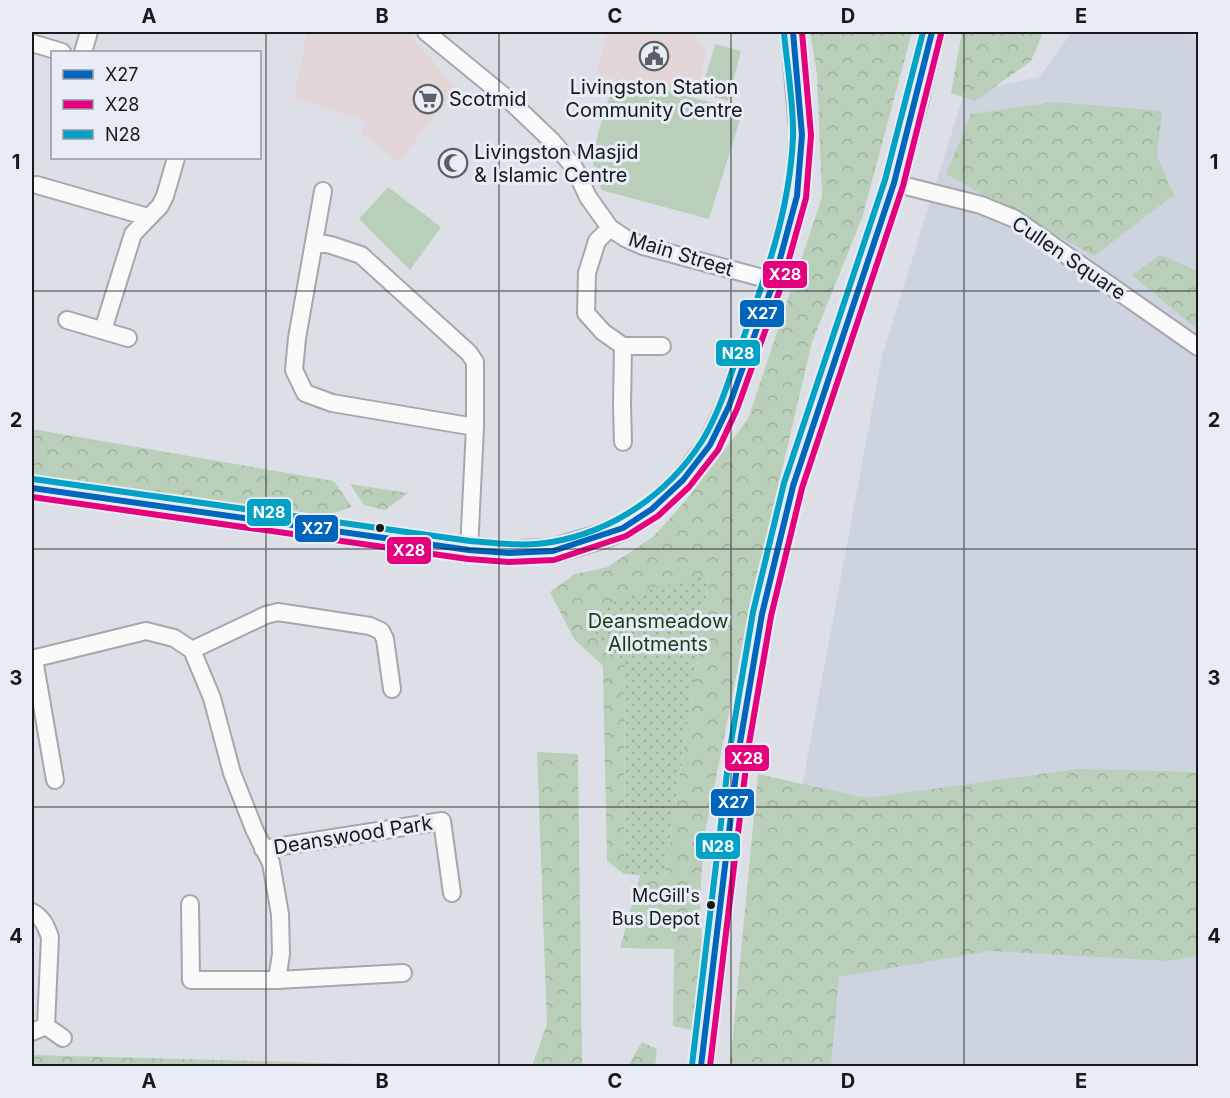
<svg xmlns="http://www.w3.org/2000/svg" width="1230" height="1098" viewBox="0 0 1230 1098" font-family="Inter,sans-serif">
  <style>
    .commercial { fill: #e3d6d8 }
    .built { fill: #cdd4e0 }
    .green { fill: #b9cfb9 }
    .forest { fill: url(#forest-crowns) }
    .garden { fill: url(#garden-dots) }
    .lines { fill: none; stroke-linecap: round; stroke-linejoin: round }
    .street-casing { stroke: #a5a7ac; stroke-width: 20 }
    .secondary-casing { stroke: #a5a7ac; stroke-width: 27 }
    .street { stroke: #fafafb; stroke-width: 16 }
    .secondary { stroke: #f4f1f4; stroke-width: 24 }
    .bus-1-casing { stroke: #e7ecf6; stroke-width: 10 }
    .bus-2-casing { stroke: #e7ecf6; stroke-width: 10 }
    .bus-3-casing { stroke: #e7ecf6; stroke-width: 10 }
    .bus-1 { stroke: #0065bd; stroke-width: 6 }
    .bus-2 { stroke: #e5007d; stroke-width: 6 }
    .bus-3 { stroke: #01a2c5; stroke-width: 6 }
    .grid { fill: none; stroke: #17191d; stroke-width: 1.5; stroke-opacity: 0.55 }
    .bus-dot { fill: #17191d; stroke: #e7ecf6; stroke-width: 2 }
    .labels { text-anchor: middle; stroke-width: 6; stroke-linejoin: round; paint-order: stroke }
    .bus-label { font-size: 18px; fill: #17191d; stroke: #e7ecf6; text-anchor: end }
    .poi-label { font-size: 20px; fill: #17191d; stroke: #e7ecf6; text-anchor: start }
    .street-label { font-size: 20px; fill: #17191d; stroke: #e7ecf6 }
    .park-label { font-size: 20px; fill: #193e11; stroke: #e7ecf6 }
    .line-badge { stroke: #e7ecf6; stroke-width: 2 }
    .badge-label { font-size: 16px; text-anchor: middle; font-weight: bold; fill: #fff }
    .neatline { fill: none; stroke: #17191d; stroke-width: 2 }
    .grid-label { font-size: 20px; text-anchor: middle; font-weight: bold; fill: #17191d }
  </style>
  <defs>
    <pattern id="forest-crowns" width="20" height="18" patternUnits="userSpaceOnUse" patternTransform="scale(1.5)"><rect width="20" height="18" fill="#b9cfb9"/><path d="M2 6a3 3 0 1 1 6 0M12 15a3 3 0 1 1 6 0" fill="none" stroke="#9eb19f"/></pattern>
    <pattern id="garden-dots" width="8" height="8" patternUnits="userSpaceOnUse" patternTransform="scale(1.5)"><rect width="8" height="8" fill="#b9cfb9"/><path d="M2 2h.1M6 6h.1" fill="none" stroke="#9eb19f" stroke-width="1.8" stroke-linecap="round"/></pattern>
  </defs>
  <rect width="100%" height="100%" fill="#dce0e6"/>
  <path class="commercial" d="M307,32H408L456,88L399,162L360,133L366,121L294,98Z
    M608,32H694L707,53L694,98L596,74Z"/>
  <path class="built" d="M1072,32H1187L1198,41V1066H750L882,356L964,93L1039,77Z"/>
  <path class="green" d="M715,44L741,51L728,101L701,93Z
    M616,79L743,110L709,219L601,190L599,169L593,165C595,136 606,106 616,79Z
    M388,187L441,227L410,270L359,219Z"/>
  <path class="forest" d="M810,32H912L862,218L812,342L751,601L704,838L700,899L703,969L696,1031L673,1026L674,949L620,948L640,875L664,877L710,575L600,646L625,661L624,874L607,861L603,666L574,639L550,592L575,574L608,567L654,536L687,499L748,419L822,197L817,74Z
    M962,32H1043L1031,61L975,101L951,93Z
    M1055,102L1162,111L1157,156L1174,195L1094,256L946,174L971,114Z
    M1160,255L1198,271V330L1132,275Z
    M32,429L334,481L352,507L322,517L32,475Z
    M350,484L408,493L385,510L364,505Z
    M537,752L578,754L582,1066H532L547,1024Z
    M1078,769L1198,772V956L1168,961L990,951L839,977L831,1066H730L758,774L866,798Z
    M642,1042L657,1049L655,1066H628Z
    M32,1055L443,1066H32Z"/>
  <path class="garden" d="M710,574L664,877L624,874L625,661L600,646L589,619L616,599Z"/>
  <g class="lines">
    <g class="street-casing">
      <path id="street" d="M426,32L509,100L551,140L574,167L588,197L610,228L625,238L643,246L774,281
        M32,43L62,52
        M83,52L89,32
        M894,183L981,205L1015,219L1198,347
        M37,185L148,217
        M323,191L297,338L294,370L305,393L332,403L475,427
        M610,228L597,241L587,273L586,313L603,332L623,346L622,405L623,442
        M315,242L331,245L361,255L469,353L475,362V427L469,550
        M67,320L128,338
        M103,330L133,234L160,206L165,196L176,158
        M623,346H662
        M192,650L266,615L278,612L370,626L381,631L385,639L392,689
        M32,659L146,631L174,638L192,650L212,698L232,773L255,831L271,863L280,914L281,954L277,980
        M34,659L55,780
        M263,849L442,821L452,893
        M190,904L191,980H277L403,973
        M32,912C43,918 46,926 50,937L46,1026L63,1038
        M32,1032L46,1026"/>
    </g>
    <g class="secondary-casing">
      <path id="secondary" d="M32,488L469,550L509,553L553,551L603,536L623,528L652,509L683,480L710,445L729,406L749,350L774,281L797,196L802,135L793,32
        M701,1066L739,749L762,614L793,486L894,183L916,101L932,32"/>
    </g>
    <use href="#street" class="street"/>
    <use href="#secondary" class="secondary"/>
    <g class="bus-1-casing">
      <path id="bus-1" d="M32,488L469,550L509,553L553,551L623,528L652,509L683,480L710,445L729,406L774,281L797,196L802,135L793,32
        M701,1066L739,749L762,614L793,486L894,183L932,32"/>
    </g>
    <g class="bus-2-casing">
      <path id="bus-2" d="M32,497L468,559L509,562L554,560L626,536L658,516L689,487L718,450L737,409L782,284L806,198L811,135L802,32
        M710,1066L748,750L771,616L802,488L903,186L941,34"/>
    </g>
    <g class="bus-3-casing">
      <path id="bus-3" d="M33,479L470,541C497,543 525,547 552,542C614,531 668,494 702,441C721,410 731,373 743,339C767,273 790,208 793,137C794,106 787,65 784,33
        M692,1065L730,748L753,612L784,483L885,180L923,32"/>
    </g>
    <use href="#bus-1" class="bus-1"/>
    <use href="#bus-2" class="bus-2"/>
    <use href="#bus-3" class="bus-3"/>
  </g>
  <path class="grid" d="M266,32V1066M499,32V1066M731,32V1066M964,32V1066M32,291H1198M32,549H1198M32,807H1198"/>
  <defs>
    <g id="civic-ring" transform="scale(1.5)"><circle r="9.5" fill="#e7ecf6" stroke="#5c5f63" stroke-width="1.5"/><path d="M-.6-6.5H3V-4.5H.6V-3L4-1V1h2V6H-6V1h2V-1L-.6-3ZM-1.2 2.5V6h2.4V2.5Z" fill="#5c5f63"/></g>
    <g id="supermarket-ring" transform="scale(1.5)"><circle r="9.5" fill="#e7ecf6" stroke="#5c5f63" stroke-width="1.5"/><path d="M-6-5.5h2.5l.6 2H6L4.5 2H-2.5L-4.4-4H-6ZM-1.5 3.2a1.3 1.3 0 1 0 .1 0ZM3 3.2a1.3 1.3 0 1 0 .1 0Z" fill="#5c5f63"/></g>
    <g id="mosque-ring" transform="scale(1.5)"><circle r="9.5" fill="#e7ecf6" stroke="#5c5f63" stroke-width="1.5"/><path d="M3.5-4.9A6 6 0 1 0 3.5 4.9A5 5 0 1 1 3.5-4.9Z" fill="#5c5f63"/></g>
  </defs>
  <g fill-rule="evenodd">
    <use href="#civic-ring" x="654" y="56"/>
    <use href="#supermarket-ring" x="428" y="99"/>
    <use href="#mosque-ring" x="453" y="163"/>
  </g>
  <g class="bus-dot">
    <circle cx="380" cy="528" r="5"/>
    <circle cx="711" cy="905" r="5"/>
  </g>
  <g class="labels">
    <g class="bus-label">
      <text x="700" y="902">McGill's<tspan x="700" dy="23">Bus Depot</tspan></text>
    </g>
    <g class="poi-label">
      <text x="654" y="94" text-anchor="middle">Livingston Station<tspan x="654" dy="23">Community Centre</tspan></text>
      <text x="449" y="106">Scotmid</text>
      <text x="474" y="159">Livingston Masjid<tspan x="474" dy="23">&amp; Islamic Centre</tspan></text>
    </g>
    <g class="street-label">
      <text transform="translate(681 254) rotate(17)" y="7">Main Street</text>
      <text transform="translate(1069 258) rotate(34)" y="7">Cullen Square</text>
      <text transform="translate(353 835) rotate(-9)" y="7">Deanswood Park</text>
    </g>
    <g class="park-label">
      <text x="658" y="628">Deansmeadow<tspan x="658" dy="23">Allotments</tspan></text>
    </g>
  </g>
  <g class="line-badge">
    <rect x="762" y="260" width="46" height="29" rx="6" fill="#e5007d"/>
    <rect x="739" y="299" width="46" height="29" rx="6" fill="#0065bd"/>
    <rect x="715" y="339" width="46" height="28" rx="6" fill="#01a2c5"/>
    <rect x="246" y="498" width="46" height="29" rx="6" fill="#01a2c5"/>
    <rect x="294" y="514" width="45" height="29" rx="6" fill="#0065bd"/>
    <rect x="386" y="536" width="46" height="29" rx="6" fill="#e5007d"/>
    <rect x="724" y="744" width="46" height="28" rx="6" fill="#e5007d"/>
    <rect x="710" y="788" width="45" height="29" rx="6" fill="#0065bd"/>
    <rect x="695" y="832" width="46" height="28" rx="6" fill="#01a2c5"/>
  </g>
  <g class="badge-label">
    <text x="785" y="280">X28</text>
    <text x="762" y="319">X27</text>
    <text x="738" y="359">N28</text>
    <text x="269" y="518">N28</text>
    <text x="317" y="534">X27</text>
    <text x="409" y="556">X28</text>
    <text x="747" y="764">X28</text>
    <text x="733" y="808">X27</text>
    <text x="718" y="852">N28</text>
  </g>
  <rect width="1230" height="1098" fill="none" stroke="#e7ecf6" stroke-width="66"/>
  <rect x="51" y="51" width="210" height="108" fill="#e7ecf6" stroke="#94989f" stroke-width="1.5"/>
  <rect x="63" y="70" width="30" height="9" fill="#0065bd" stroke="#94989f" stroke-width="1.5"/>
  <text x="105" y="81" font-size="18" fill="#17191d">X27</text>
  <rect x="63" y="100" width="30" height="9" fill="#e5007d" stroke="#94989f" stroke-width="1.5"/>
  <text x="105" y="111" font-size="18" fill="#17191d">X28</text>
  <rect x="63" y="130" width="30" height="9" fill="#01a2c5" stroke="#94989f" stroke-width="1.5"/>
  <text x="105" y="141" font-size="18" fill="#17191d">N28</text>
  <rect x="33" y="33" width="1164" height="1032" class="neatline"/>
  <g class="grid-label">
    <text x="149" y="23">A</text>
    <text x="382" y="23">B</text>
    <text x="615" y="23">C</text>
    <text x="848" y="23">D</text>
    <text x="1081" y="23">E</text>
    <text x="16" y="169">1</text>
    <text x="1214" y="169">1</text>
    <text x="16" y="427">2</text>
    <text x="1214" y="427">2</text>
    <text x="16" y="685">3</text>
    <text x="1214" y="685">3</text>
    <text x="16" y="943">4</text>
    <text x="1214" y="943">4</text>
    <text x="149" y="1088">A</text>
    <text x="382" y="1088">B</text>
    <text x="615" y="1088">C</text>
    <text x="848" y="1088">D</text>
    <text x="1081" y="1088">E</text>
  </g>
</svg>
